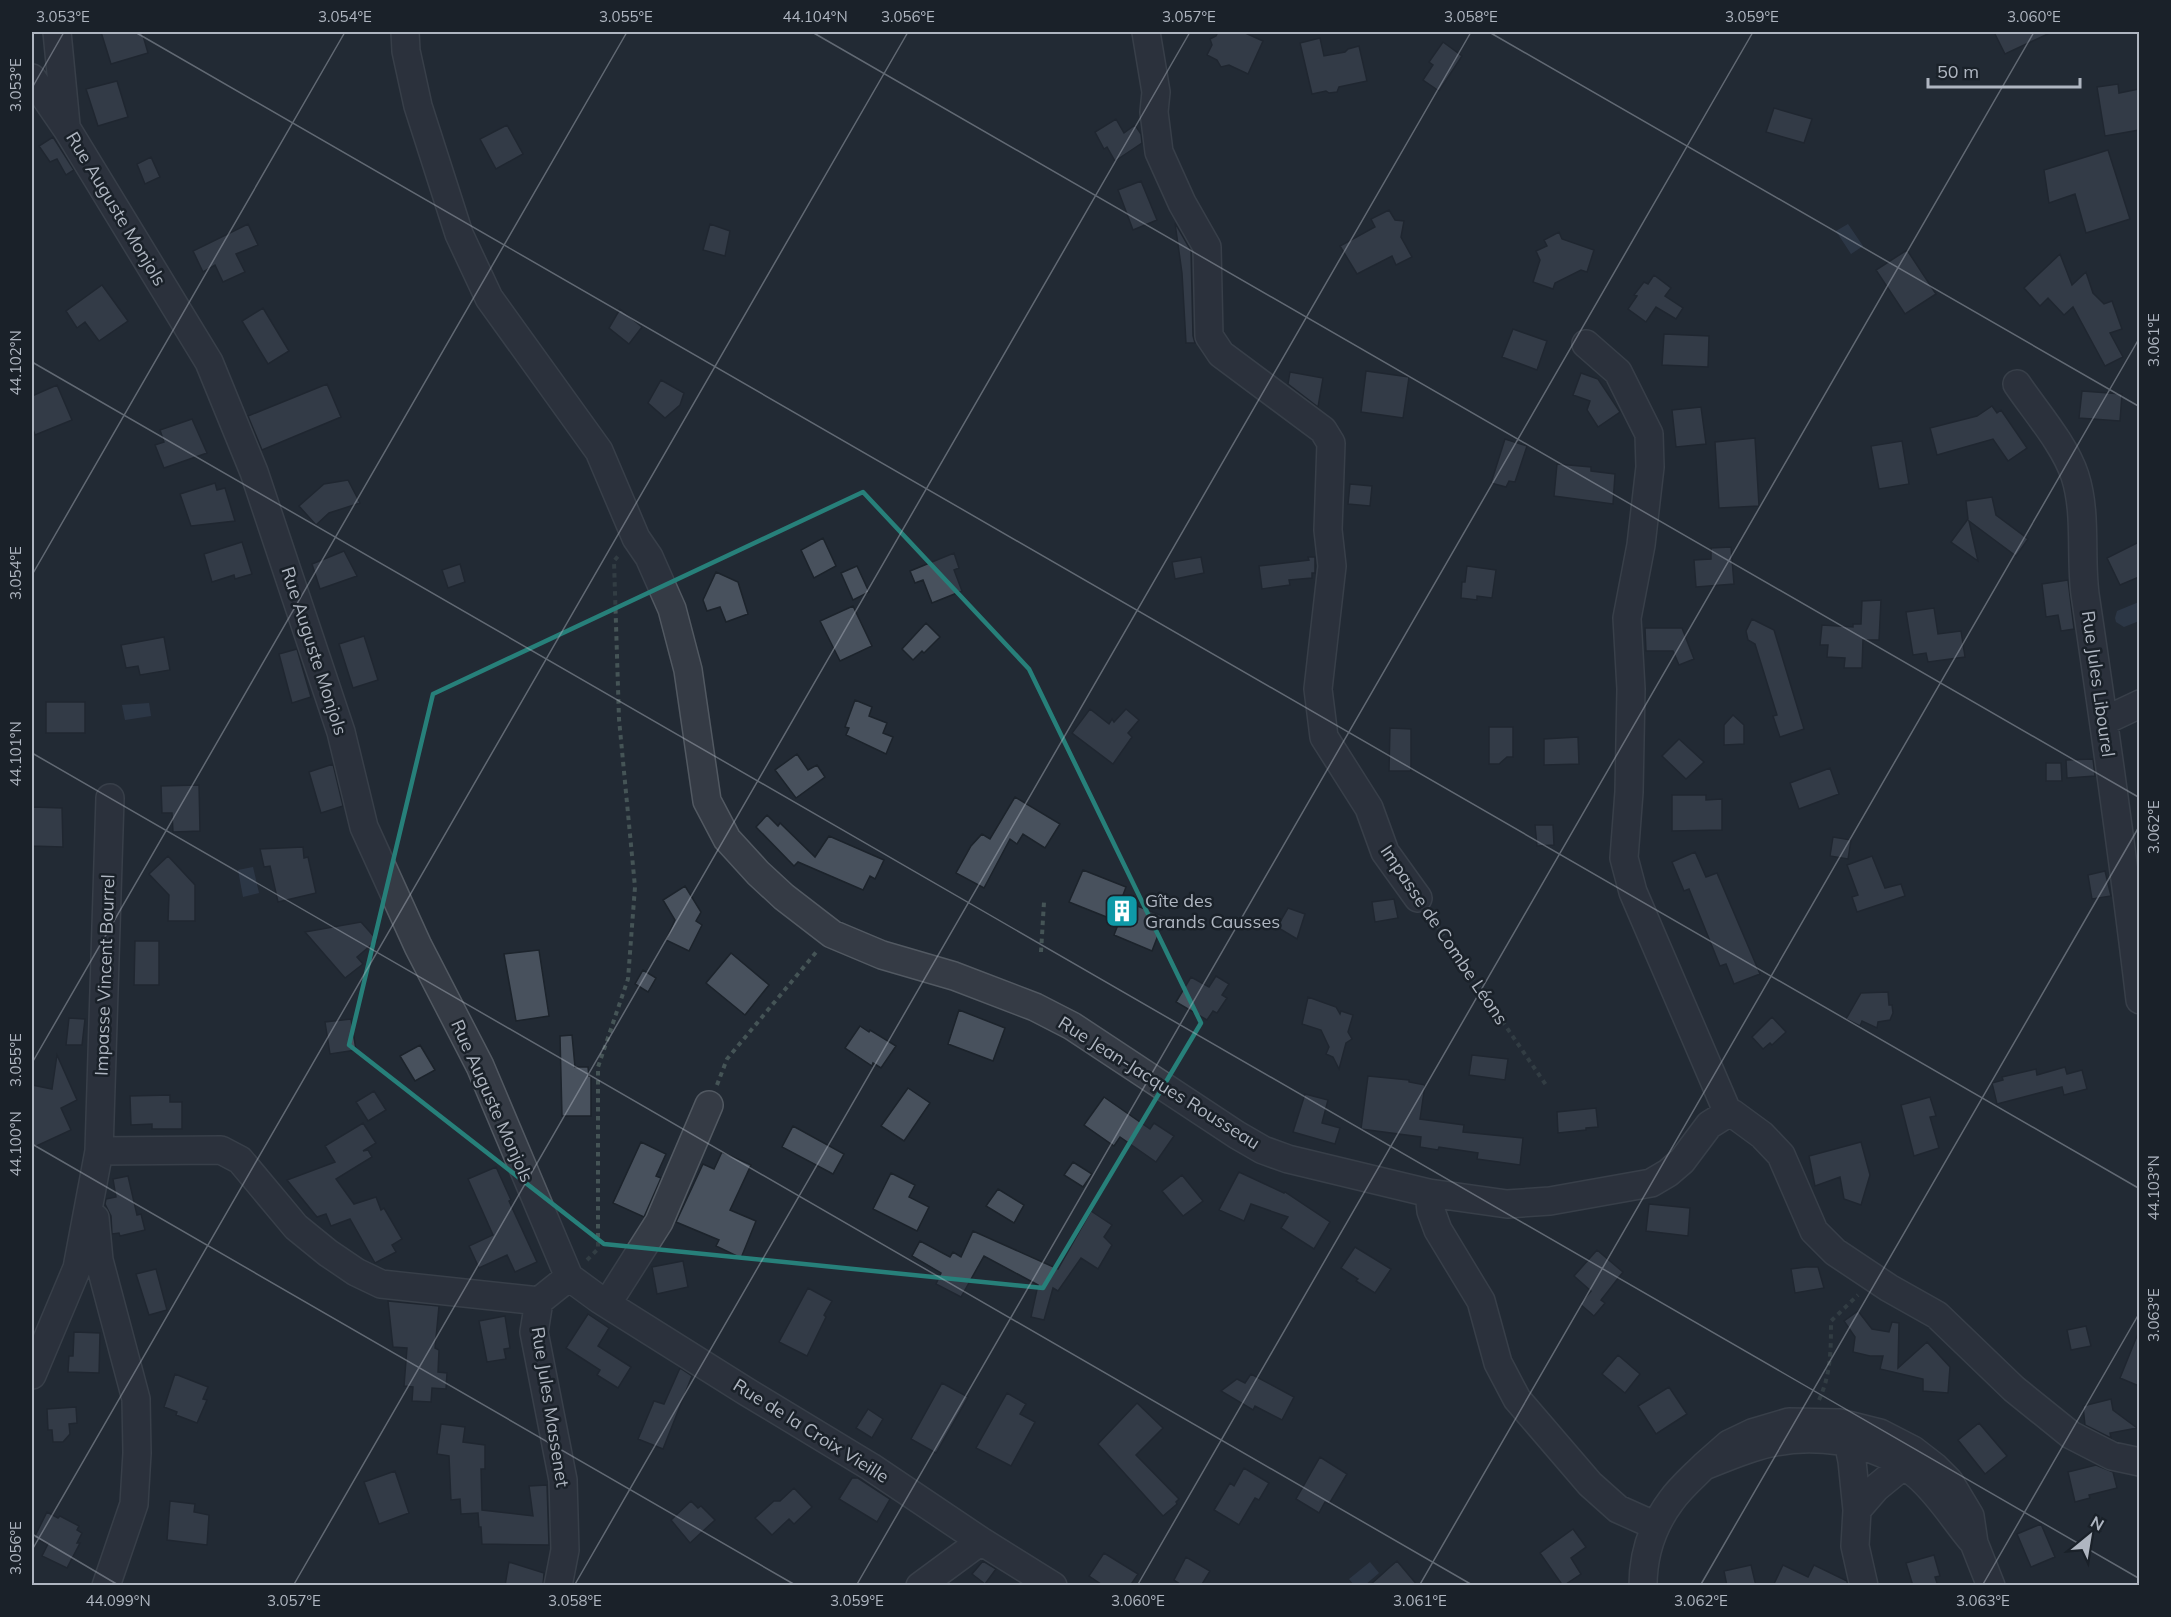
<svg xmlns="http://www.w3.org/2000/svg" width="2171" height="1617" viewBox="0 0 2171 1617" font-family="Mulish,sans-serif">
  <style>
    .water { fill: #39475c }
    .building { fill: #48515d; stroke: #1c232b; stroke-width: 1.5 }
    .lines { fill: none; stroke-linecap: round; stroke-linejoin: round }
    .minor-casing { stroke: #525962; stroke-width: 30 }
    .path { stroke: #455456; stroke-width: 4; stroke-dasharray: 4.5 4.5; stroke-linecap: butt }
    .minor { stroke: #353b45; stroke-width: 27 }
    .marked { fill: none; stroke: #27807a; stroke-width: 4.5; stroke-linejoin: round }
    .ticks { fill: none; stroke: #afb6c1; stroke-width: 1.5; stroke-opacity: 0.45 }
    .labels { text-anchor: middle; stroke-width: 5; stroke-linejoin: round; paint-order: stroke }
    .street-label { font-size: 18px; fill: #afb6c1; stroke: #1a2129 }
    .poi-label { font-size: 18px; fill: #afb6c1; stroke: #1a2129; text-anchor: start }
    .neatline { fill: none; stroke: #afb6c1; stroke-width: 2 }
    .ticks-label { font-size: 15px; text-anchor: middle; fill: #afb6c1 }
  </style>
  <rect width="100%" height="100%" fill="#222a34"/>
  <path class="water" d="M1848,224L1863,246L1851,254L1836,231Z
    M2139,602V621L2124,627L2116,622L2115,618L2117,611Z
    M149,703L151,716L125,720L122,705Z
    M253,867L259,893L243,897L238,870Z
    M1370,1562L1379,1573L1365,1585H1354L1349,1579Z"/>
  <path class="building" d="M101,32H142L148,53L111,64Z
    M1218,32H1243L1263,41L1248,74L1229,65L1221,67L1217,60L1207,55L1212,45L1210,39L1216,36Z
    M1994,32H2052L2005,54Z
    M1320,38L1324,56L1345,52L1348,49L1359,46L1367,81L1339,87L1337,92L1329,93L1326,91L1312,94L1300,43Z
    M1443,42L1462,56L1439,91L1423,80L1433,65L1429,62Z
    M117,81L128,117L98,126L86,89Z
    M2118,84L2119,93L2139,89V130L2105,136L2097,87Z
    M1774,108L1812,119L1804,143L1766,132Z
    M1116,119L1124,133L1135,125L1141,134L1142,143L1115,161L1107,147L1104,149L1095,132Z
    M507,125L523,154L496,169L480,139Z
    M53,137L74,170L66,175L57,159L50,162L39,146Z
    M2108,150L2130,219L2086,233L2075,194L2049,203L2044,170Z
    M151,157L160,177L145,184L137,164Z
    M1141,181L1157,220L1133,230L1118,190Z
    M1389,210L1395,220L1404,221L1401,237L1412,257L1396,265L1392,256L1357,274L1340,246L1375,227L1371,219Z
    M1175,223L1191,251L1193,336L1195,343H1186L1182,273Z
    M248,224L258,245L236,254L245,272L223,282L215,265L203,272L193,251Z
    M710,224L730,231L725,256L703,250Z
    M1559,232L1562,239L1594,250L1587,272L1581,270L1555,283L1553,289L1533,282L1540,260L1536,251L1547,246L1544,240Z
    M1907,250L1936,294L1905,314L1876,270Z
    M2060,254L2072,285L2086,272L2093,293L2104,304L2112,301L2122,329L2110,333L2123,357L2105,366L2073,307L2064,315L2048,298L2040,306L2024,288Z
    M1654,275L1671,288L1665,296L1683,308L1676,319L1656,307L1646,322L1628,309L1637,296L1634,295L1644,282L1648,284Z
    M102,285L128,321L99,341L85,322L77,328L66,311Z
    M263,308L289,351L268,364L242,321Z
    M620,309L642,327L629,344L609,328Z
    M1513,329L1547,341L1537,370L1502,357Z
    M1664,334L1709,336L1708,367L1662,365Z
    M1366,371L1409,377L1403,418L1361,412Z
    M1290,372L1323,378L1318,407L1288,384Z
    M1581,373L1598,379L1620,412L1598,427L1587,410L1590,401L1573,395Z
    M661,380L684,393L680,405L665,418L648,403Z
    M327,384L341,417L262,450L248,416Z
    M57,385L72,420L35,435L32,426V396Z
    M2082,391L2122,394L2120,421L2079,418Z
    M1992,406L1997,413L2001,410L2027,448L2008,461L1993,439L1937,455L1930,428L1977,416Z
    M1701,407L1706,444L1676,447L1672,410Z
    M192,419L207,453L164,468L155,445L164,442L160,430Z
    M1755,438L1759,506L1719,508L1715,442Z
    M1505,439L1527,446L1515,482L1509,481L1506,487L1491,483Z
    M1902,441L1909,484L1879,489L1871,446Z
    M1557,464L1591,467V471L1615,474L1613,504L1554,496Z
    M348,480L360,503L329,513L316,525L299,506L324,484Z
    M215,483L217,490L225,488L235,521L191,526L180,494Z
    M1350,484L1372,486L1370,506L1348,504Z
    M1992,497L1996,515L2028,539L2016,556L1969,521L1978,561L1951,542L1968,519L1966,501Z
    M823,538L836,566L814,578L801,550Z
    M242,542L252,574L235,579L234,575L212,582L204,554Z
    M2139,542V577L2120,585L2107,558Z
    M1731,547L1734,584L1696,587L1694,560L1711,559V548Z
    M344,551L357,576L320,589L312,564Z
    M954,553L959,568L954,570L962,591L932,603L923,580L915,583L910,571Z
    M1201,557L1204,573L1175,579L1172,562Z
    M1308,557H1315V573H1312V578L1289,580L1290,585L1262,589L1259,566L1309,560Z
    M460,564L465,582L448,588L442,570Z
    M857,566L869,592L853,600L841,573Z
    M1467,566L1496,570L1492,598L1477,596V600L1461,598L1462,582H1465Z
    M716,572L738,582L748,614L726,622L720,607L707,611L703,600Z
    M2068,580L2074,629L2061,631L2058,615L2046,617L2042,584Z
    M1881,600L1879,640H1863L1862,668H1844L1845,658L1827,657L1828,645H1820L1822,625L1853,627V624H1861L1862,601Z
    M853,606L872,646L840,661L820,621Z
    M1934,608L1938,634L1961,631L1965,657L1928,662L1926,653L1913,655L1906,612Z
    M1752,619L1774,630L1804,729L1780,737L1773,716L1777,715L1755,644L1748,640L1746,631Z
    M926,623L940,637L924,653L922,651L913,660L902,649Z
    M1645,628H1682L1694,659L1679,665L1673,651H1646Z
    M364,636L378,680L353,688L339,644Z
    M164,637L170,670L140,675L138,666L126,668L121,645Z
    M297,649L311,697L292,703L279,654Z
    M855,700L872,707L869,716L887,723L883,733L893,737L886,754L846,735L849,728L845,727Z
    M46,702H85V733H46Z
    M1090,709L1109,724L1112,719L1114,722L1126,709L1139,720L1128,733L1132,737L1113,764L1072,733Z
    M1733,715L1744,725V744L1724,745V725Z
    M1489,727H1513V757H1507L1499,764H1489Z
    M1390,728L1411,729V771H1389Z
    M1578,737L1579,764L1544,765V739Z
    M1679,739L1704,762L1686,779L1662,756Z
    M797,754L808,770L817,765L825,777L796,798L775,770Z
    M2093,759L2095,776L2067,778L2066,760Z
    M2046,763H2061L2062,781H2046Z
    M333,764L343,806L321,813L309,772Z
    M1830,768L1839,794L1799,809L1790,783Z
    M199,785L200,831L173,832L172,813H162L161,786Z
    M1672,795H1706V800L1722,799V830L1672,831Z
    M1015,797L1060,824L1045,848L1023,834L1017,844L1010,839L984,888L956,873L971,846L982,834L990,839Z
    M32,807L62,808L63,847L32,846Z
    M767,815L778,826L780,823L815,857L829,836L884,860L875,879L870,876L863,890L798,862L794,866L756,827Z
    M1535,825H1553L1554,845L1537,846Z
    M1833,837L1851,840L1848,859L1830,856Z
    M303,847L304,858L308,857L316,893L278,902L270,866L264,867L260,849Z
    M1695,852L1706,877L1717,873L1760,974L1734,984L1726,964L1720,966L1689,889L1684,891L1672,862Z
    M168,856L195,885V921H168L169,895L149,874Z
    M1872,856L1885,888L1901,884L1905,896L1857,912L1852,897L1858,895L1847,865Z
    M1083,870L1126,887L1123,895L1137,901L1135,905L1165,917L1152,951L1114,935L1119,922L1069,902Z
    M2105,871L2111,896L2092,899L2088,875Z
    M685,886L701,912L696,921L702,925L689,951L666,940L675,920L663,900Z
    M1394,899L1398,918L1375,922L1372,902Z
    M1288,908L1305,914L1297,939L1277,927Z
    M361,922L377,940L357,957L363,964L345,978L305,932Z
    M135,941H159V985H134Z
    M539,950L549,1016L516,1021L504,954Z
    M731,953L769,985L745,1015L706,983Z
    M643,970L656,978L648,992L635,984Z
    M1216,976L1229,984L1222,995L1227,998L1217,1013L1213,1011L1207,1020L1176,1002L1191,977L1209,987Z
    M1888,992L1889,1005H1892L1893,1013L1890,1020L1878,1022L1877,1028L1862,1021L1860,1026L1846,1019L1861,993Z
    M1308,997L1336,1007L1340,1014L1341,1011L1353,1015L1348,1032L1352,1039L1346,1043L1339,1069L1333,1057L1326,1054L1329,1047L1321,1030L1302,1024Z
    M959,1010L1005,1028L993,1061L948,1044Z
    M1772,1017L1786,1032L1772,1045L1770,1043L1763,1049L1752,1037Z
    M69,1018L85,1019L82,1045H66Z
    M351,1019L356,1050L330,1054L325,1022Z
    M860,1026L869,1032L870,1030L896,1046L881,1068L873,1063L872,1066L845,1048Z
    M572,1035L575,1067H588L589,1076H591V1116H562L560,1036Z
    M420,1045L435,1070L415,1081L400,1056Z
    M57,1055L77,1100L61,1108L71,1130L32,1148V1085L52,1089Z
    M1472,1055L1508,1059L1505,1080L1469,1075Z
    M2065,1067L2067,1074L2082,1070L2087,1089L2064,1095L2062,1087L1997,1104L1992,1083L2003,1080L2002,1077L2036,1069L2037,1075Z
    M1368,1076L1409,1080V1082L1425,1085L1420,1119L1464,1125L1463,1132L1523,1138L1520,1165L1477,1159L1478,1153L1439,1147L1438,1150L1420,1147L1421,1137L1361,1129Z
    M908,1088L930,1103L904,1141L881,1126Z
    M374,1091L386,1110L368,1121L356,1102Z
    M1305,1094L1328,1100L1322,1123L1340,1128L1335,1144L1293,1132Z
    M170,1095V1102H182V1129H152V1124L131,1125L130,1096Z
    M1104,1097L1150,1129L1154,1123L1174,1136L1156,1162L1120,1137L1114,1146L1084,1125Z
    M1930,1097L1936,1116L1930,1117L1939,1148L1914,1156L1901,1105Z
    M1596,1108L1598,1127L1586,1128V1130L1558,1133L1557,1112Z
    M363,1123L376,1143L363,1151L368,1150L372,1157L336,1179L354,1204L376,1197L381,1210L384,1208L402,1239L392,1245L396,1252L375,1263L350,1219L331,1226L326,1214L317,1217L287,1180L335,1162L325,1146Z
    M793,1126L844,1154L833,1174L782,1147Z
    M641,1142L666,1154L656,1176L661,1178L644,1217L613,1203Z
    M1861,1142L1870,1175L1861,1205L1844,1199L1840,1177L1815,1186L1809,1156Z
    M722,1152L751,1165L730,1210L756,1221L741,1258L716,1246L719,1240L676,1222L703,1164L714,1169Z
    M1073,1162L1092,1174L1083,1187L1064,1175Z
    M496,1167L511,1200L509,1201L537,1262L515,1272L507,1255L479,1268L469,1246L493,1235L468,1179Z
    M1239,1172L1284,1193L1285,1192L1330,1222L1314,1249L1281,1228L1288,1217L1251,1204L1244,1221L1219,1210Z
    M891,1173L915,1185L909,1197L929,1207L917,1231L873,1209Z
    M1182,1175L1203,1201L1183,1216L1162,1191Z
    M128,1176L137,1215L141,1214L145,1230L120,1236L119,1233L112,1234L111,1216L105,1204L106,1199L116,1197L113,1179Z
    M998,1189L1024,1205L1014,1223L986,1206Z
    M1649,1204L1690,1208L1688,1236L1646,1231Z
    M1091,1211L1112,1225L1104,1237L1112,1245L1098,1269L1081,1258L1058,1291L1053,1288L1044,1320L1031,1317L1038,1285L984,1256L961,1297L936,1284L941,1273L912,1256L920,1241L950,1257L953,1252L961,1257L973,1231L1058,1269Z
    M1355,1247L1391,1269L1375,1293L1356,1281L1358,1279L1341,1268Z
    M1597,1250L1623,1272L1601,1300L1605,1303L1594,1316L1580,1304L1591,1291L1574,1276Z
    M683,1261L688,1287L657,1294L652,1267Z
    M1806,1267H1818L1824,1288L1795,1293L1791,1269Z
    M156,1269L167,1310L149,1315L136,1274Z
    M808,1288L832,1301L824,1315L826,1317L807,1356L779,1342Z
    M388,1301L439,1306L435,1348L439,1350L438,1372L447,1373L446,1389L432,1388L431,1402L412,1401L413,1387L404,1386L407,1348L393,1347Z
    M1858,1311L1872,1329L1889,1332L1892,1322L1899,1323L1898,1368L1927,1342L1950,1367L1948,1393L1923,1391V1379L1880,1369L1883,1356H1870L1853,1352L1855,1337L1844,1321Z
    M588,1314L609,1328L598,1346L631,1367L618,1388L597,1375L600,1370L566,1348Z
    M505,1316L510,1348L504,1349L506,1359L487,1362L479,1321Z
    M2086,1326L2091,1346L2071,1350L2067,1330Z
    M2139,1331V1386L2120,1378Z
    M74,1332L100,1333L99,1373L68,1372L69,1356H73Z
    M1618,1355L1640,1374L1625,1393L1602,1374Z
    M680,1368L692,1376L663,1449L638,1439L654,1401L664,1404Z
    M175,1374L208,1387L203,1399L207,1400L197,1423L176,1415L177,1412L164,1407Z
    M1251,1374L1294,1397L1282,1420L1255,1406L1253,1410L1221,1391L1237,1379L1245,1383Z
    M942,1383L968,1397L936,1453L911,1439Z
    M1669,1387L1687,1414L1656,1434L1638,1406Z
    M1007,1393L1026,1404L1020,1414L1035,1422L1011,1466L976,1448Z
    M2111,1399L2113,1410L2137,1428L2110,1433L2111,1438L2085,1425L2083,1406Z
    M1137,1403L1163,1428L1136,1455L1179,1499L1176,1502L1177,1504L1163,1516L1098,1444Z
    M76,1407L77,1423L69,1424L70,1434L63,1442H53L52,1430H48L47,1409Z
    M868,1409L883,1419L872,1438L856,1428Z
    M1979,1423L2007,1456L1985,1474L1958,1440Z
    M441,1424L465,1427L463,1442L485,1445V1469H481L482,1510L533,1516L529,1486L547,1485L549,1545L482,1544L481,1527H479L478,1513L461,1514L460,1499L451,1500L449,1456L437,1454Z
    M1320,1457L1347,1474L1329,1504L1325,1502L1319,1513L1296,1499Z
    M2096,1465L2113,1472L2117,1488L2089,1495L2090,1498L2075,1502L2068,1472Z
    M1244,1468L1269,1483L1259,1500L1255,1498L1239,1525L1214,1510L1230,1483L1234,1486Z
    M395,1471L409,1513L379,1524L364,1482Z
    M852,1478H858L890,1499L877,1522L839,1499Z
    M794,1488L812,1507L794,1524L789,1519L772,1535L755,1518L774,1501H780Z
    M170,1501L195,1504L194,1512L209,1515L207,1545L167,1540Z
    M691,1501L698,1508L701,1506L715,1520L690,1543L671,1520Z
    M47,1512L58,1518L60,1516L79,1526L77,1530L82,1533L77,1543H80L67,1568L42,1556L48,1544L34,1538Z
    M2041,1524L2055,1557L2031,1567L2017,1534Z
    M1573,1529L1586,1547L1571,1558L1581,1574L1563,1586L1540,1553Z
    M1104,1553L1138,1574L1130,1586H1104L1089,1576Z
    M1934,1555L1940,1576L1935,1577L1938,1586H1913L1906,1563Z
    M1186,1557L1210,1571L1201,1586H1183L1174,1580Z
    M983,1561L996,1569L985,1584L972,1574Z
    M1397,1561L1418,1586H1369L1390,1567Z
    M509,1562L544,1573L543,1586H505Z
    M1751,1565L1756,1586H1727L1724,1571Z
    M1783,1565L1808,1577L1814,1565L1847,1581L1848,1586H1773Z"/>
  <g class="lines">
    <g class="minor-casing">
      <path id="minor" d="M57,32L66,125
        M405,32L406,51L418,106L459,234L489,298L599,451L636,538L649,557L672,609L688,670L707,801L727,839L758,873L784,897L832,934L882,955L954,976L1035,1007L1072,1026L1237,1135L1263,1150L1288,1159L1429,1193L1507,1204L1550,1201L1651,1183L1668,1173L1682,1161L1709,1125L1728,1113H1732L1762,1135L1781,1155L1814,1231L1835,1252L1889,1288L1937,1315L2014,1389L2071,1435L2112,1456L2140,1462
        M1146,32L1156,92L1154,112L1159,152L1182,203L1207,247L1209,336L1221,354L1323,430L1331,443L1328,530L1332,566L1318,689L1324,737L1369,808L1385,852L1418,898
        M32,78L67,129L209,362L254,472L341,732L364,827L418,946L480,1066L569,1277
        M1586,344L1618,372L1649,434L1650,467L1641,545L1627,618L1631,689L1629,792L1624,858L1633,892L1728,1113
        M2017,384C2036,412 2065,445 2075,476C2087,513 2080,556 2085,594C2105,729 2124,864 2140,1000
        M2104,721L2140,704
        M99,1151L110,798
        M1429,1193L1431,1211L1438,1230L1481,1301L1498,1363L1517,1399L1590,1484L1618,1509L1656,1526
        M95,1218L99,1260L136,1399L137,1453L134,1504L106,1586
        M569,1277L599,1299L747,1392L871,1467L981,1541L1053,1586
        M539,1301L534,1332L563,1480L565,1550L558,1586
        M607,1304L659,1222L709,1105
        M32,1375L77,1268L99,1151L221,1150L240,1160L296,1227L328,1253L356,1272L381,1284L539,1301L569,1277
        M1789,1422L1840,1423L1880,1433L1913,1450L1935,1467L1949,1481L1970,1516L1974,1543C1955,1521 1940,1495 1918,1476C1874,1438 1806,1430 1752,1448C1736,1453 1720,1460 1704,1466L1729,1444L1752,1433Z
        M1848,1442L1852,1461L1857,1510L1855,1546L1864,1586
        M1857,1510L1876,1488L1904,1465
        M1974,1543L1991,1586
        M920,1586L981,1541
        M1643,1586C1643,1555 1653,1525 1671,1501C1680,1488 1693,1477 1704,1466"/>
    </g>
    <path class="path" d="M1431,917L1546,1085
      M1041,952L1044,902
      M717,1085L727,1059L818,950
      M587,1260L598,1249V1067L628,979L635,887L619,719L614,561L619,555
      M1819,1400C1831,1374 1831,1349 1831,1321L1858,1295"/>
    <use href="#minor" class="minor"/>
  </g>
  <path d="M0 0H2171V1617H0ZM863,492L1029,669L1201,1023L1043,1288L604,1244L349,1045L433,694Z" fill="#222a34" fill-opacity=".55" fill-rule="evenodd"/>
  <path class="marked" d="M863,492L1029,669L1201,1023L1043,1288L604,1244L349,1045L433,694Z"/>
  <path class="ticks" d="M135,32L2140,1189M812,32L2140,798M1489,32L2140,407M32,88L64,32M32,362L2140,1579M32,575L345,32M32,753L1474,1586M32,1063L627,32M32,1144L797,1586M32,1534L120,1586M32,1550L908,32M293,1586L1190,32M574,1586L1471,32M856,1586L1753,32M1137,1586L2034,32M1419,1586L2140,337M1700,1586L2140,825M1982,1586L2140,1312"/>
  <defs>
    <g id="building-square" transform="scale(1.725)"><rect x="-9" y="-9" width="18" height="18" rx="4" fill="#0f9aa8" stroke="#1a2129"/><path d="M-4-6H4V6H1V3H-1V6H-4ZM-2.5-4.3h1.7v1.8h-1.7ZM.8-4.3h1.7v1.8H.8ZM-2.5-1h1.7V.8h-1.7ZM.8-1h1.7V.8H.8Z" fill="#fff"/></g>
  </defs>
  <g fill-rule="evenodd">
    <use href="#building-square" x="1122" y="911"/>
  </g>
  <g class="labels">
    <g class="street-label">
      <text transform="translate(116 209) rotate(59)" y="6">Rue Auguste Monjols</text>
      <text transform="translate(314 651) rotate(72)" y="6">Rue Auguste Monjols</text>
      <text transform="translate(2098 684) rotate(82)" y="6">Rue Jules Libourel</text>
      <text transform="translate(1444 935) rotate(56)" y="6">Impasse de Combe Léons</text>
      <text transform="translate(105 975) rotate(-88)" y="6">Impasse Vincent Bourrel</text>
      <text transform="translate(1159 1083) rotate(32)" y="6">Rue Jean-Jacques Rousseau</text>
      <text transform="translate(492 1101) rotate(66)" y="6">Rue Auguste Monjols</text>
      <text transform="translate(550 1407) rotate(81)" y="6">Rue Jules Massenet</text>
      <text transform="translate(811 1431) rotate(32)" y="6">Rue de la Croix Vieille</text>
    </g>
    <g class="poi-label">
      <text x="1145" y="907">Gîte des<tspan x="1145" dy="21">Grands Causses</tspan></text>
    </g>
  </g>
  <rect width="2171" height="1617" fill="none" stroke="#1a2129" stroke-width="66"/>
  <g transform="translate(2090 1536) rotate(30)" stroke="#1a2129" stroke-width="4.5" paint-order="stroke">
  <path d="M0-4.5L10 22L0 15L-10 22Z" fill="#afb6c1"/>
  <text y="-9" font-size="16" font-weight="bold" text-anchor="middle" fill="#afb6c1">N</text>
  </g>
  <path d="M1928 78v9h152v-9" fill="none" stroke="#afb6c1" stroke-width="3"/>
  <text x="1937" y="78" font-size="18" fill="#afb6c1" stroke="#1a2129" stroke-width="4.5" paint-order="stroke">50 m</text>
  <rect x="33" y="33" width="2105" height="1551" class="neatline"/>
  <g class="ticks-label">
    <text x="63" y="22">3.053°E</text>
    <text x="345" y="22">3.054°E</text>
    <text x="626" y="22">3.055°E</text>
    <text x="815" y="22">44.104°N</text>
    <text x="908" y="22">3.056°E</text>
    <text x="1189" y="22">3.057°E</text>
    <text x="1471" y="22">3.058°E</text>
    <text x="1752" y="22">3.059°E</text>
    <text x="2034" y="22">3.060°E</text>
    <text transform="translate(16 85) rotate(-90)" y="5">3.053°E</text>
    <text transform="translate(2154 340) rotate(-90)" y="5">3.061°E</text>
    <text transform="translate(16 363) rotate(-90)" y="5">44.102°N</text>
    <text transform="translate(16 573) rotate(-90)" y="5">3.054°E</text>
    <text transform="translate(16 754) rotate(-90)" y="5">44.101°N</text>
    <text transform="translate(2154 827) rotate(-90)" y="5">3.062°E</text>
    <text transform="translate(16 1060) rotate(-90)" y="5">3.055°E</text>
    <text transform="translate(16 1144) rotate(-90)" y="5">44.100°N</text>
    <text transform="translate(2154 1188) rotate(-90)" y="5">44.103°N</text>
    <text transform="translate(2154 1315) rotate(-90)" y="5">3.063°E</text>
    <text transform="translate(16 1548) rotate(-90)" y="5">3.056°E</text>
    <text x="118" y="1606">44.099°N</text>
    <text x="294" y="1606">3.057°E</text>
    <text x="575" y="1606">3.058°E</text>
    <text x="857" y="1606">3.059°E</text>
    <text x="1138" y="1606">3.060°E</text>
    <text x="1420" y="1606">3.061°E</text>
    <text x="1701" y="1606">3.062°E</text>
    <text x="1983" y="1606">3.063°E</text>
  </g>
</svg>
